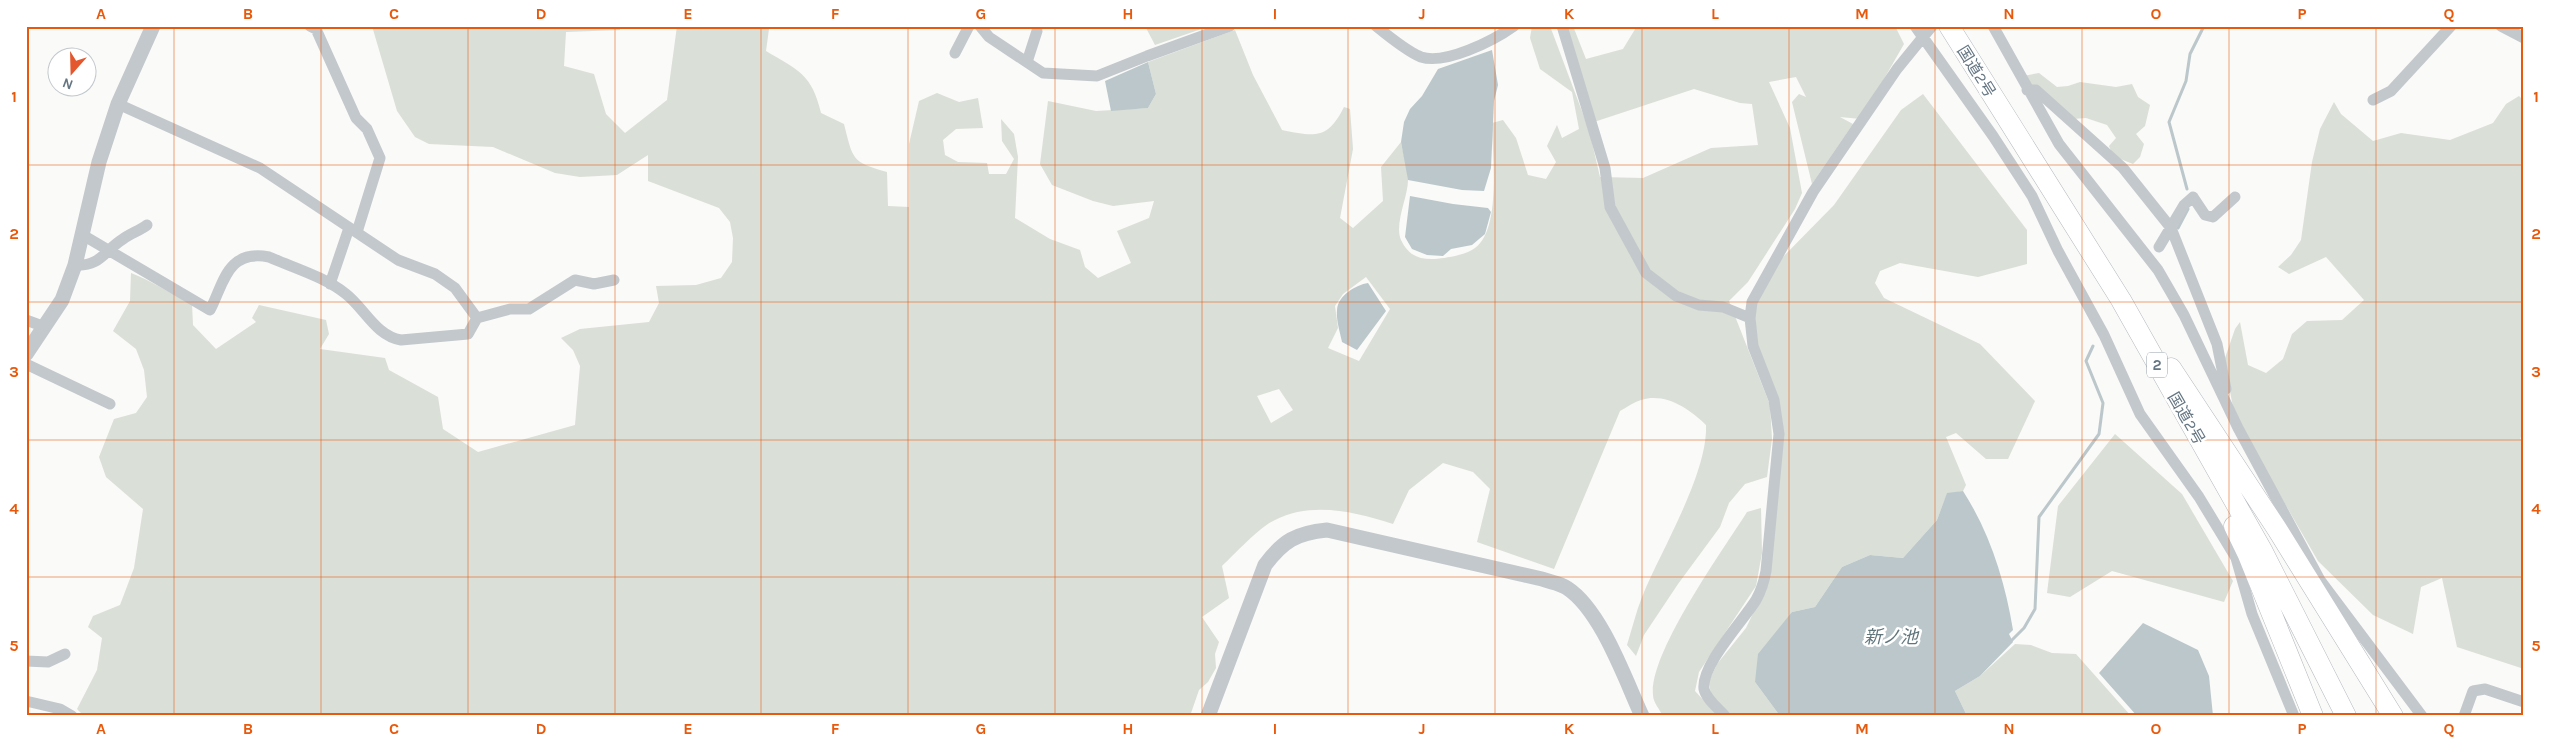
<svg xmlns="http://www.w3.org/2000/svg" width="2550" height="742" viewBox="0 0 2550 742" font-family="Karla,'Noto Sans JP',sans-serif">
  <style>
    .green { fill: #dadfd7; fill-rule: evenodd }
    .water { fill: #bbc7cb }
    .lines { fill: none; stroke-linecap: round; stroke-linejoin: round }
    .stream { stroke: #bbc7cb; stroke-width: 3 }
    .trunk-casing { stroke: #b4b9bd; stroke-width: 21 }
    .minor { stroke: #c3c8cc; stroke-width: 11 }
    .tertiary { stroke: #c3c8cc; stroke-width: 15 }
    .trunk { stroke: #fff; stroke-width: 20 }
    .grid { fill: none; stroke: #e8590c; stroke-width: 1; stroke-opacity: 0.55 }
    .labels { text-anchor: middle; stroke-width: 5; stroke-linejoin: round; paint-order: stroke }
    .shield { fill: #fff; stroke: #939fa8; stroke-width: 1 }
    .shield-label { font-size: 15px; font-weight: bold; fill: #657683 }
    .street-label { font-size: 16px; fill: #657683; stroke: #fff }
    .water-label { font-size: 18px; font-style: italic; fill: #60757c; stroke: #fff }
    .neatline { fill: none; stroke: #e8590c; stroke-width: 2 }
    .grid-label { font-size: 16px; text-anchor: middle; font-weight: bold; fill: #e8590c }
  </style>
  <rect width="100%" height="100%" fill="#fafaf8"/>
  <path class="green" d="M372,26H620V30L566,32L564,66L594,74L606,114L625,133L667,100L677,26H766L769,29L766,51C798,70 812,74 821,113L844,124C853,159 851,162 887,172L888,206L909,207V144L919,101L937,93L959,102L978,98L983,128L956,129L943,140L945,155L958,162L987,163L989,174H1006L1014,159L1002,141L1001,119L1014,134L1018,157L1015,218L1050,239L1080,250L1085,267L1098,278L1131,263L1117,231L1149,218L1154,201L1113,206L1093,201L1052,185L1040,164L1048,101L1096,111L1148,108L1156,94L1148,62L1235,30L1253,75L1282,130C1316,137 1328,139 1344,107L1350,109L1353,149L1340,218L1353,228L1383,201L1381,167L1401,142C1403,154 1408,168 1408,180C1408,197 1394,224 1401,240C1408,255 1419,260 1435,259C1446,258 1466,255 1475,248C1502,229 1492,153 1492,123L1503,120L1516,138L1528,175L1546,179L1556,162L1547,146L1557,125L1562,138L1579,129L1572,92L1540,69L1530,38L1532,26H1550L1589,130L1600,177L1643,178L1711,148L1758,145L1752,104L1740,103L1694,89L1594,122L1565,26H1573L1586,59L1623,49L1637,26H1895L1904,44L1861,119L1840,117L1853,124L1812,184L1792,102L1799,94L1806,97L1796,77L1769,82L1790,128L1802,193L1795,209L1748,282L1729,301L1770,405L1772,439L1767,477L1745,484L1729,503L1720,527L1678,584L1644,635L1636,656L1627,645C1632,629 1636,612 1642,597C1661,550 1708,474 1706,425C1690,409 1665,392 1641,400C1634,402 1627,407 1620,411L1554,569L1477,542L1490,489L1473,472L1443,463L1409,490L1393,524C1356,512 1312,501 1275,520C1259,527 1236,553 1222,566L1229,598L1202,617L1219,642L1215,654L1216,668L1208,682L1199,690L1190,716H84L77,709L97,670L102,638L88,627L93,616L120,605L134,568L143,509L106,477L99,457L114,419L136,413L147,397L144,370L136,349L113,331L130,301L131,273C152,281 171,294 192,304L193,325L216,349L256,322L252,318L259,305L326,320L329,334L320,349L385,358L389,370L438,397L443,429L478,452L575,425L580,366L573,350L561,338L580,329L649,322L659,303L656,286L696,285L721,278L732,262L733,238L730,222L719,208L648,181V155L617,175L580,177L555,173L493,147L429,144L415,137L397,111ZM1366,277L1390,309L1359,361L1328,348L1338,328L1335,306L1343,294ZM1279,389L1293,410L1271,423L1257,396Z
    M1145,26H1210L1155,45Z
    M2039,73L2057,87L2068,86L2080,82L2116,87L2132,84L2138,97L2150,105L2145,126L2136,134L2144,144L2140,157L2133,164L2113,156L2109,146L2116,138L2107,125L2086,118L2073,119L2042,95L2023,76Z
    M1923,94L2027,230V264L1978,277L1900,263L1880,271L1875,283L1884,298L1980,344L2035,401L2008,459H1986L1956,433L1946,437L1966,485L1963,491L1947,494L1937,520L1903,558L1870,555L1842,567L1815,607L1792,612L1755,682L1780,716H1730L1711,696L1709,681L1717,664L1746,628L1758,603L1783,434L1757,345L1754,318L1756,303L1780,260L1834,205L1901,110Z
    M2519,96L2524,101V431L2520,439L2524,437V669L2457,647L2442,578L2421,587L2413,634L2373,615L2318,561L2235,417L2224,361L2235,329L2240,322L2248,365L2266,373L2283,359L2292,334L2307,321L2342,320L2364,300L2326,257L2289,274L2278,267L2291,255L2301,240L2312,162L2320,129L2334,102L2341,114L2373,141L2401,133L2450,140L2493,123L2506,104Z
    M2115,434L2182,494L2233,581L2224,602L2112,571L2070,597L2047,593L2058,506Z
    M1761,508L1762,553L1756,586L1699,672L1695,691L1718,716H1663C1660,710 1653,702 1653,695C1649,653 1723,550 1747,512Z
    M2015,644L2031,645L2052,653L2076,654L2131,716H1967L1955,691L1980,676Z"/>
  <path class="water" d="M1492,50L1498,85L1494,101L1491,168L1484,191L1462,190L1408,180L1401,142L1404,122L1410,109L1422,96L1438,69Z
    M1148,62L1156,94L1148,108L1111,111L1105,81Z
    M1410,196L1453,204L1488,208L1491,212L1485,234L1472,245L1451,249L1443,256L1427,255L1412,249L1405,237Z
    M1368,283L1386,311L1357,350L1342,342C1340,332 1336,320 1337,310C1338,295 1356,285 1368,283Z
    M1963,491C1990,533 2005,581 2013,630L2009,634L2013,642L1980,676L1955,691L1967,716H1780L1755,682L1758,654L1792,612L1815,607L1842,567L1870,555L1903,558L1937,520L1947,493Z
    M2143,623L2198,650L2209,676L2213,716H2137L2099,673Z"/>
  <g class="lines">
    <path class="stream" d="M2187,189L2169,122L2186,81L2190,54L2204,26
      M2178,228L2188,209
      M2012,640L2024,628L2035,609L2039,517L2099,434L2103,403L2086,361L2093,346"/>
    <g class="trunk-casing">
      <path id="trunk" d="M1949,26L2121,300L2263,552L2346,716
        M2171,368L2277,529L2393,716
        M2234,526L2248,555L2313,716"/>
    </g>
    <path class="minor" d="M310,26L316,29L356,118L367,129L380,158L357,232
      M980,26L989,37L1043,73L1097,76L1147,56L1230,26
      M1376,26C1387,35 1408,52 1421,57C1445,65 1493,41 1514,26
      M1562,26L1605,168L1610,207L1646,273L1676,296L1699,305L1723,307L1750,318
      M1915,26L1993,136L2032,196L2058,251L2104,335L2140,414L2199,497L2236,558L2252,614L2294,716
      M1993,26L2059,144L2158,270L2184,315L2238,428L2320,580L2422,716
      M2501,26L2524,38
      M955,53L969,26
      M1027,62L1037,31
      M2027,90H2036L2123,168L2171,228L2217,344L2226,389
      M2373,100L2391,91L2451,26
      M118,104L260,168L398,260L435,274L455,288L477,318
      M81,234L210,310C224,283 227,249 269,257C294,268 325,277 346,294C365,309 376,336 401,340L468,334L477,318L510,309H529L575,280L594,284L614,280
      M2159,247L2184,205L2193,197L2205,215L2213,217L2235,197
      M75,265C100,267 104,251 123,239C131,233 139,231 147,225
      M330,284L349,228
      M26,320L45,327
      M26,364L110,404
      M26,661L48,662L65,654
      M26,701L60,709L72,716
      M1725,716C1718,708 1706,699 1704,689C1701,665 1743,621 1756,600C1761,591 1764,582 1766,571L1779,434L1774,400L1753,346L1750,318L1752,302L1813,192L1897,69L1932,26
      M2464,716L2473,691L2485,689L2524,702"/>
    <path class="tertiary" d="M26,354L62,300L75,265L99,162L118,104L153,26
      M1208,716L1265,565C1283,541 1296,533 1327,530L1542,579C1550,582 1560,583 1567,588C1601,610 1625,679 1642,716"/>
    <use href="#trunk" class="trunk"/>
  </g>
  <path class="grid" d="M174,26V716M321,26V716M468,26V716M615,26V716M761,26V716M908,26V716M1055,26V716M1202,26V716M1348,26V716M1495,26V716M1642,26V716M1789,26V716M1935,26V716M2082,26V716M2229,26V716M2376,26V716M26,165H2524M26,302H2524M26,440H2524M26,577H2524"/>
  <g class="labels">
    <rect class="shield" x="2147" y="352.5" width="20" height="25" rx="4"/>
    <g class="shield-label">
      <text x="2157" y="370">2</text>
    </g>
    <g class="street-label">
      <text transform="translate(1977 71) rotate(58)" y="6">国道2号</text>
      <text transform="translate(2187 418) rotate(60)" y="6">国道2号</text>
    </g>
    <g class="water-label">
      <text x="1891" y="643">新ノ池</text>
    </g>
  </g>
  <rect width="2550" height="742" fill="none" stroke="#ffffff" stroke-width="55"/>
  <g transform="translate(72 72) rotate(200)"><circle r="24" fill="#ffffff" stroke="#c1c8cd"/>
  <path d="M0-4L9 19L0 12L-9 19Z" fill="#e4572e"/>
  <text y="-8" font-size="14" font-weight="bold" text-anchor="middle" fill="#657683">N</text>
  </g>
  <rect x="28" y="28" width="2494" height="686" class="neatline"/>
  <g class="grid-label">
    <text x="101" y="19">A</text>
    <text x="248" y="19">B</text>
    <text x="394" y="19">C</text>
    <text x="541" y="19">D</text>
    <text x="688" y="19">E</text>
    <text x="835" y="19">F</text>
    <text x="981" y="19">G</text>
    <text x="1128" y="19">H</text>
    <text x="1275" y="19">I</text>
    <text x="1422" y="19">J</text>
    <text x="1569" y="19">K</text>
    <text x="1715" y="19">L</text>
    <text x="1862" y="19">M</text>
    <text x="2009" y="19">N</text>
    <text x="2156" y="19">O</text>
    <text x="2302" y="19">P</text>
    <text x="2449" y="19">Q</text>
    <text x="14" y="102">1</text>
    <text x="2536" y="102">1</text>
    <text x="14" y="239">2</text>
    <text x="2536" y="239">2</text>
    <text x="14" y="377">3</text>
    <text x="2536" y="377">3</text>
    <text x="14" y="514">4</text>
    <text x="2536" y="514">4</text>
    <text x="14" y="651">5</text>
    <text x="2536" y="651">5</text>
    <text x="101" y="734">A</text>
    <text x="248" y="734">B</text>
    <text x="394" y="734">C</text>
    <text x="541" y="734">D</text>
    <text x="688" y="734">E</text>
    <text x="835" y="734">F</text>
    <text x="981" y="734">G</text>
    <text x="1128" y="734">H</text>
    <text x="1275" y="734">I</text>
    <text x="1422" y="734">J</text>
    <text x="1569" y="734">K</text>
    <text x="1715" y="734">L</text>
    <text x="1862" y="734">M</text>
    <text x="2009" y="734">N</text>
    <text x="2156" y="734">O</text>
    <text x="2302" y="734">P</text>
    <text x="2449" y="734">Q</text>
  </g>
</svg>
